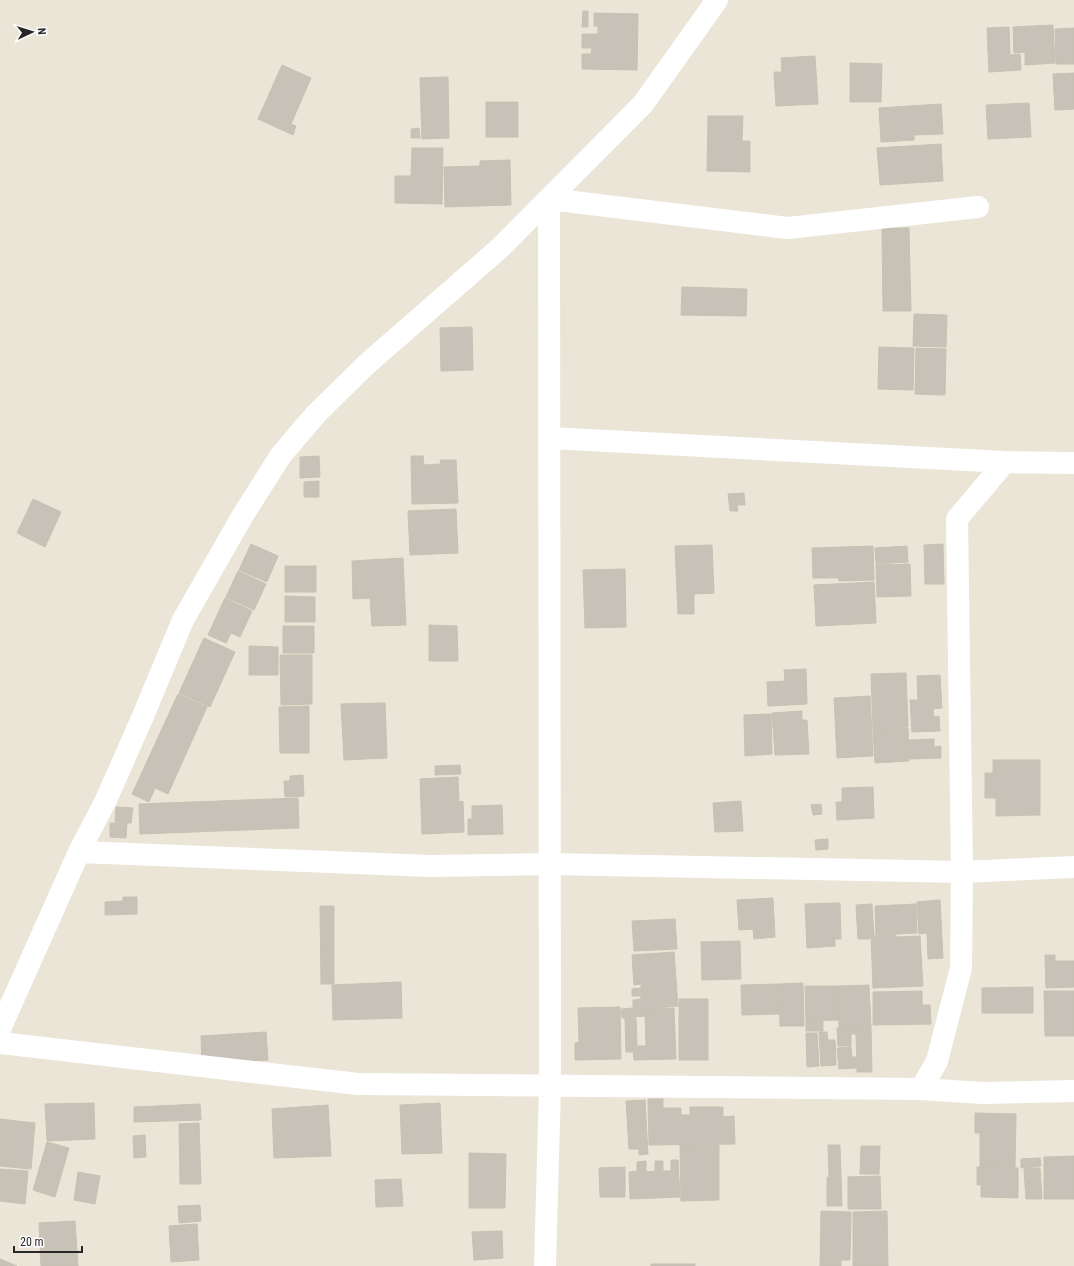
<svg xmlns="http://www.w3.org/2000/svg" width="1074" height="1266" viewBox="0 0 1074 1266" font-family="'Roboto Condensed',sans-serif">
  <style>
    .building { fill: #c6c2b7; stroke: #c6c1b1 }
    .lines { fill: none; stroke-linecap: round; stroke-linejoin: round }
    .minor { stroke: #fff; stroke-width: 22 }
    .tertiary { stroke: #fff; stroke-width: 22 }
  </style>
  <rect width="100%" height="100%" fill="#ebe5d7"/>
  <path class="building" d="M583,11H588V27H582Z
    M594,13L638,14L637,70L582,69V54H591L592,48H582V34H598V26H594Z
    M1053,25L1055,63L1025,65V52L1014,53L1013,27Z
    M1009,27L1010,55L1020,54L1021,70L989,72L987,28Z
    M1074,28V64H1056L1055,29Z
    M815,56L818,104L776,106L774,72H782L781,58Z
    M850,63L882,64L881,102H850Z
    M282,65L311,78L291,124L296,126L293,135L258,119Z
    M1074,73V109L1055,110L1053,74Z
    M448,77L449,138L422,139L420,78Z
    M486,102H518V137H486Z
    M1029,103L1031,137L988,139L986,105Z
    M941,104L943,134L914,135V140L881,142L879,108Z
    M708,116H743L742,141H750V172L707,171Z
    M419,128L420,138H411V129Z
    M941,144L943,181L880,185L877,148Z
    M412,148H443L442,204L395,203V176H411Z
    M510,160L511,205L445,207L444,167L480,166V161Z
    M882,228H909L911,311H883Z
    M682,287L747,289L746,316L681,315Z
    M914,314L947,315L946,347L913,346Z
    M472,327L473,370L441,371L440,328Z
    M879,347L914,348L913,390L878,389Z
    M916,348L946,349L945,395L915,394Z
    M319,456L320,477L300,478V457Z
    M411,456H423L424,465L441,464L440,460H456L458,503L412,504Z
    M319,481V497H304V482Z
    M744,493L745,505H737L738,511H730L728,494Z
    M33,499L61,512L45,547L17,533Z
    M456,509L458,553L410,555L408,511Z
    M251,544L278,556L267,582L239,570Z
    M943,544L944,584H925L924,545Z
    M712,545L714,593L694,594V614H678L675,546Z
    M873,546L874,580L839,581L838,578H813L812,548Z
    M907,546L908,562L876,564L875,548Z
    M403,558L406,625L372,626L370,598L353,599L352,561Z
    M910,564L911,596L877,597L876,565Z
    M285,566H316V592H285Z
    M625,569L626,627L585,628L583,570Z
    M238,571L266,584L254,610L226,597Z
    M874,582L876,623L816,626L814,585Z
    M285,596L315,597V622H285Z
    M225,598L252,611L240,637L231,633L226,643L208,635Z
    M429,625L457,626L458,661H429Z
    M283,626H314V653H283Z
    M204,638L235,652L210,707L179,693Z
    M249,646L278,647V675H249Z
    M280,655H312V704L281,705Z
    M806,669L807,704L768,706L767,682L785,681L784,670Z
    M906,673L908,727L873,729L871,674Z
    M940,675L942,708L933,709L934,717L939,716L940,731L912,732L910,700H918L917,676Z
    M178,694L207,707L168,794L155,788L149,802L132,794Z
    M870,696L873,756L837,758L834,698Z
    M385,703L387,758L344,760L341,704Z
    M309,706V753H280L279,707Z
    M802,711V720H807L809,754L775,755L772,713Z
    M771,714L772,754L745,756L744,715Z
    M908,728L909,761L875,763L873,729Z
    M934,739V747L941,746V758L910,759L909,740Z
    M993,760H1040V815L996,816V798H985V773H993Z
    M460,765L461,774L435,775V766Z
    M303,775L304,796L285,797L284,781H290V776Z
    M458,777L459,802L463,801L464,832L422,834L420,779Z
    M873,787L874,818L837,820L836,802H842V788Z
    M298,798L299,828L140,834L139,804Z
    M741,801L743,831L715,832L713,803Z
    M821,804L822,814L813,815L811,805Z
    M502,805L503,834L468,835V819H472V806Z
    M116,807L133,808L131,823L115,822Z
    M110,823H127L126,838L110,837Z
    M828,839V849L816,850L815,840Z
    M123,897H137V914L105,915V902L123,901Z
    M773,898L775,937L754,939L753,929L739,930L737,900Z
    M940,900L943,958L928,959L927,933L919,934L917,902Z
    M840,903L841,939H835V946L807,948L805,904Z
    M872,904L874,936H870V939H858L856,905Z
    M916,904L917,933L876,935L875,906Z
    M320,906H334V984H321Z
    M675,919L677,949L634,951L632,921Z
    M896,935L895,937L920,936L923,986L873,988L871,936Z
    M740,941L741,979L702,980L701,942Z
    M674,952L678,1006L644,1009L645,1016L622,1018L621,1009L633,1008V1000L641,999V996H632V989L641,988V984L634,985L632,955Z
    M1045,955H1055V961H1074V987L1046,988Z
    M401,982L402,1018L333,1020L332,985Z
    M803,983L804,1026H780L779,984Z
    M779,984V1014L742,1015L741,985Z
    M869,985L871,1027L839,1028L838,986Z
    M805,986H838L839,1020L806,1021Z
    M1033,987V1013H982V988Z
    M922,991V1005H930L931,1024L873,1025V992Z
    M1044,991H1074V1036H1045Z
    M679,999H708V1060H679Z
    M620,1007L621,1059L575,1060V1043L579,1042L578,1008Z
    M674,1008L676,1059L634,1060L633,1046H646L645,1009Z
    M625,1018H636L637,1045L633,1046V1052H626Z
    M806,1021H823V1031H806Z
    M871,1027L872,1072H857L856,1034H851V1046H838L837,1028Z
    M266,1032L268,1060L202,1063L201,1036Z
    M819,1032H827L828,1040H835L836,1065L821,1066Z
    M806,1033H817L819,1066L807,1067Z
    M851,1047L852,1057H856V1068L839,1069L837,1048Z
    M648,1099H663V1108H681V1115H690V1107H723V1117L734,1116L735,1144L649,1145Z
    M645,1100L648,1154L639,1155V1149H629L626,1101Z
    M94,1103L95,1139L47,1141L45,1104Z
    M440,1103L442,1153L402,1154L400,1105Z
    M200,1104L201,1120L134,1122V1107Z
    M328,1105L331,1156L274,1158L272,1109Z
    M975,1113L1016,1114L1015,1168L980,1167V1133H975Z
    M0,1119L35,1123L31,1169L0,1166Z
    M199,1123L201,1184H180L179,1124Z
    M145,1135L146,1157L134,1158L133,1136Z
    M47,1142L69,1148L55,1197L33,1190Z
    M680,1145H719V1200L681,1201Z
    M828,1145H840L841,1176H829Z
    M861,1146H880L879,1174H860Z
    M469,1153L506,1154L505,1208H469Z
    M1074,1156V1199H1044V1157Z
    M1040,1158L1041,1166L1021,1168V1159Z
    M671,1160H678L680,1197L630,1199L629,1172L637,1171V1162L646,1161V1172L655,1171V1161H663V1171H671Z
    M625,1167V1197H600L599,1168Z
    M977,1167L1018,1168V1198L981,1197V1185H977Z
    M1025,1168H1040L1042,1199H1026L1024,1170Z
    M0,1169L28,1171L25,1204L0,1201Z
    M78,1172L100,1176L95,1204L74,1200Z
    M841,1176L842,1206H827V1177Z
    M880,1176L881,1209H848V1177Z
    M401,1179L403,1206L376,1207L375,1180Z
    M200,1205L201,1221L179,1223L178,1206Z
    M821,1211L851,1212L850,1260H841V1266H820Z
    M887,1211L888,1266H853V1212Z
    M75,1221L78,1266H41L39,1223Z
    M197,1224L199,1260L171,1262L169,1226Z
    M502,1231L503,1258L474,1260L472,1232Z
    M0,1259L17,1266H0Z
    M651,1264H695V1266H651Z"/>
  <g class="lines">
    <path class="minor" d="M550,438L1005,462L1074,463
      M79,852L430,866L550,864L962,872L1074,867
      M0,1043L358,1084L921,1089L983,1093L1074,1091
      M921,1089L937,1061L961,968L962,872L957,519L1005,462
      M545,1266L550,1086L549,199L788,228L978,207"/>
    <path class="tertiary" d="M0,1029L79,852L106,800L143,716L183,620L243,515L281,455L316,414L368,363L500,248L643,104L717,0"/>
  </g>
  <g transform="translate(32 32) rotate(86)" stroke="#ffffff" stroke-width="3" paint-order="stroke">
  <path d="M0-3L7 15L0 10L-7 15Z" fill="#272727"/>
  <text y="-6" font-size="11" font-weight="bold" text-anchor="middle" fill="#272727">N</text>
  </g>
  <path d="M14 1246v6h68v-6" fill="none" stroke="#272727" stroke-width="2"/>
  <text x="20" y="1246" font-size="12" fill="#272727" stroke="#ffffff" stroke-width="3" paint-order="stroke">20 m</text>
</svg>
